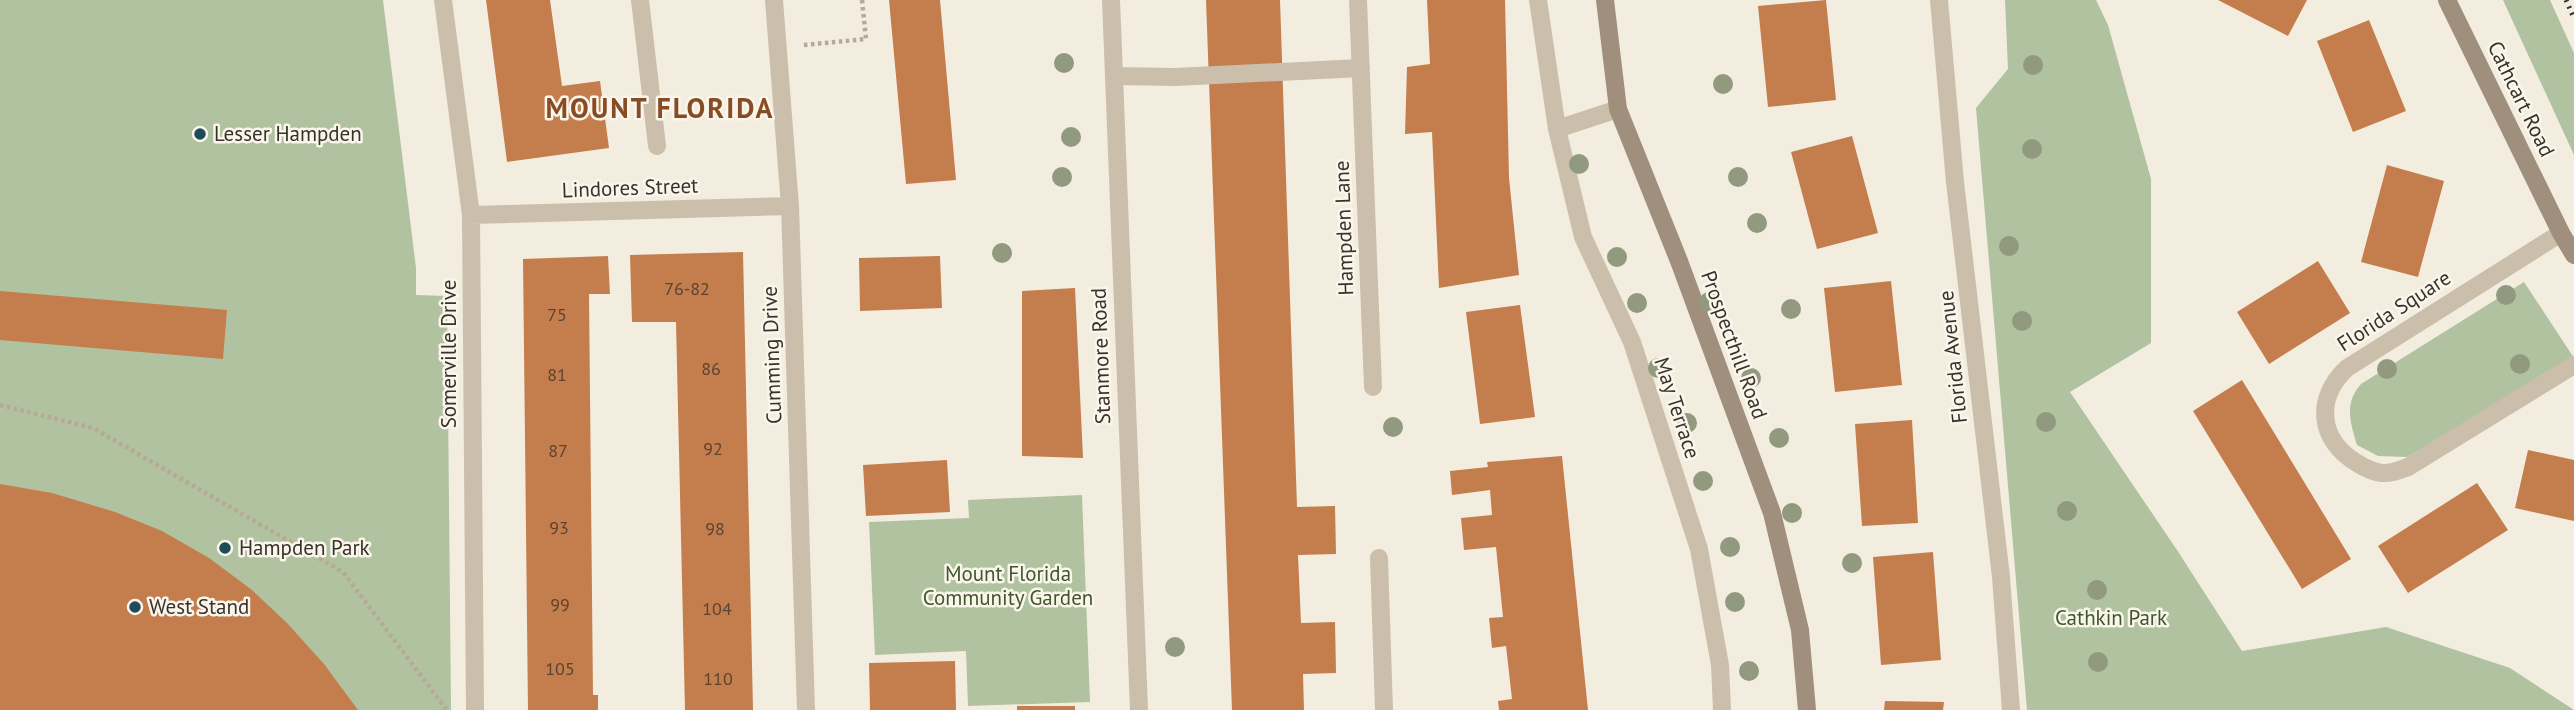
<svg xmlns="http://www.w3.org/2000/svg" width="2574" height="710" viewBox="0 0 2574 710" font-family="'PT Sans',sans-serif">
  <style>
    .green { fill: #b0c29f }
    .building { fill: #c47d4c }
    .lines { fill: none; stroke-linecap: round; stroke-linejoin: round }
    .path { stroke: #b7a995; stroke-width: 4.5; stroke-dasharray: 3.5 3.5; stroke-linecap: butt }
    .lane { stroke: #cbbfab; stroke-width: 18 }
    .street { stroke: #cbbfab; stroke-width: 18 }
    .secondary { stroke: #9f8f7c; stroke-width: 18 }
    .rail { stroke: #39312a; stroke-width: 5; stroke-dasharray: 2 5; stroke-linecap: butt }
    .tree { fill: #919a7e }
    .poi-dot { fill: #204c5a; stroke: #faf6ec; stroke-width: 2.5 }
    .labels { text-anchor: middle; stroke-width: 5; stroke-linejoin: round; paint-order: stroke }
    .number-label { font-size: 18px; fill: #5c4432 }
    .street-label { font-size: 21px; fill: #39312a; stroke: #faf6ec }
    .poi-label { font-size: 21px; fill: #39312a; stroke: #faf6ec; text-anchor: start }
    .park-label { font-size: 21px; fill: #41572e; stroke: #faf6ec }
    .district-label { font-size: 28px; font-weight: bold; letter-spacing: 2px; fill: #874c24; stroke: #faf6ec }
  </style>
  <rect width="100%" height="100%" fill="#f3eddf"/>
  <path class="green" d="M0,0H383L416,268V295L447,296L451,710H0Z
    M2005,0H2096L2108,25L2151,179V343L2070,392L2177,550L2242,651L2386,627L2510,668L2574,710H2027L1976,108L2008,69Z
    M2503,0H2550L2574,53V155Z
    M2524,282L2574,358L2407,457L2378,456L2357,445C2350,422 2344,403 2361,384Z
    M1082,495L1090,702L968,706L966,651L875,655L869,522L969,518L968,500Z"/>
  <path class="building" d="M486,0H550L562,86L600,81L609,148L507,162Z
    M889,0H940L956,180L906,184Z
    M1206,0H1280L1297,507L1335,506L1336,554L1298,555L1301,623L1335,622L1336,673L1303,674L1304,710H1232Z
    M1427,0H1505L1509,178L1519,275L1439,288L1432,132L1405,134L1407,67L1430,64Z
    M1826,0L1836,100L1768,107L1758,6Z
    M2218,0H2307L2288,36Z
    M2369,20L2406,111L2353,132L2317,41Z
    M1852,136L1878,233L1817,249L1791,152Z
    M2387,165L2444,181L2418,277L2361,262Z
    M743,252L753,710H685L676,322H632L630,255Z
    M608,256L610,294H589L593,695H598V710H528L523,259Z
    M940,256L942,308L860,311L859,258Z
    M2318,261L2350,313L2269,364L2237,312Z
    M1891,281L1902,385L1835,392L1824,288Z
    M1075,288L1083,458L1022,456V291Z
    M0,291L227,310L223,359L0,340Z
    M1520,305L1535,417L1480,424L1466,312Z
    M2242,380L2351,559L2302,589L2193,411Z
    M1912,420L1918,523L1862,526L1855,424Z
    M2528,450L2574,460V521L2515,508Z
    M1562,456L1588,710H1499L1498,701L1512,699L1506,646L1492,648L1489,618L1503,617L1496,547L1464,550L1461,518L1492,515L1490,490L1452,495L1450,471L1488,467L1487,462Z
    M947,460L950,512L866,516L863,465Z
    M2477,483L2508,530L2408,593L2378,546Z
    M0,484L52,493L115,512L162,531L209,558L252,590L287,623L324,664L358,710H0Z
    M1933,552L1941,660L1881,665L1873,557Z
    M955,661L956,710H870L869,663Z
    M1885,701L1944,702L1943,710H1884Z
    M1017,706H1075V710H1017Z"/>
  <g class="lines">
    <path class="path" d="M804,45L866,39L862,0
      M0,405L93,428L343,572L446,709"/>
    <path class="lane" d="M640,0L657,146
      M1358,0L1373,387
      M1114,76L1175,77L1361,68
      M1557,129L1618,109
      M1379,558L1384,710"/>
    <path class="street" d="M443,0L471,215L475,710
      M774,0L790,206L806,710
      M1111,0L1139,710
      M1538,0L1557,129L1583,237L1632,342L1699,549L1720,665L1722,710
      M1939,0L1955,182L2001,577L2011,710
      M471,215L790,206
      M2561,233L2347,368C2315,398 2318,440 2357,463C2365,468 2373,472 2382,473C2391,474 2400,470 2408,467L2574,365"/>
    <path class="secondary" d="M1605,0L1618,109L1679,261L1772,513L1800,630L1807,710
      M2447,0L2561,233L2574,255"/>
    <path class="rail" d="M2566,0L2574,18"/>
  </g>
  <g class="tree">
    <circle cx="1064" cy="63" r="10"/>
    <circle cx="2033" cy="65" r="10"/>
    <circle cx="1723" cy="84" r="10"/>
    <circle cx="1071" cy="137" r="10"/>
    <circle cx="2032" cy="149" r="10"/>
    <circle cx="1579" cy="164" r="10"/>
    <circle cx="1062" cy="177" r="10"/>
    <circle cx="1738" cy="177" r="10"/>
    <circle cx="1757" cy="223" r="10"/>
    <circle cx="2009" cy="246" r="10"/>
    <circle cx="1002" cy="253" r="10"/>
    <circle cx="1617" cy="257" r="10"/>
    <circle cx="2506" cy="295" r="10"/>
    <circle cx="1709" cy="302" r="10"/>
    <circle cx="1637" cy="303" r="10"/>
    <circle cx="1791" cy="309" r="10"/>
    <circle cx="2022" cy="321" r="10"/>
    <circle cx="2520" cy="364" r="10"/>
    <circle cx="1658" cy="368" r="10"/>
    <circle cx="2387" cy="369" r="10"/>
    <circle cx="1751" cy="378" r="10"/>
    <circle cx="2046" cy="422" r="10"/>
    <circle cx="1687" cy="423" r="10"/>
    <circle cx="1393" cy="427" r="10"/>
    <circle cx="1779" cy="438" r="10"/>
    <circle cx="1703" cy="481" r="10"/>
    <circle cx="2067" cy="511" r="10"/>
    <circle cx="1792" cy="513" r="10"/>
    <circle cx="1730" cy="547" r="10"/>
    <circle cx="1852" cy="563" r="10"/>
    <circle cx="2097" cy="590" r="10"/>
    <circle cx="1735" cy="602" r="10"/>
    <circle cx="1175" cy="647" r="10"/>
    <circle cx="2098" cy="662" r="10"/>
    <circle cx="1749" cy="671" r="10"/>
  </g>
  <g class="poi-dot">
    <circle cx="200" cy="134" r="7"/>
    <circle cx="225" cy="548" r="7"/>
    <circle cx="135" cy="607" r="7"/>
  </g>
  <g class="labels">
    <g class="number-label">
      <text x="687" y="295">76-82</text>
      <text x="557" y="321">75</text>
      <text x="711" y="375">86</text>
      <text x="557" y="381">81</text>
      <text x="713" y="455">92</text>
      <text x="558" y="457">87</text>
      <text x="559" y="534">93</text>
      <text x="715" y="535">98</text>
      <text x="560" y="611">99</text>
      <text x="717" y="615">104</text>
      <text x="560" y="675">105</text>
      <text x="718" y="685">110</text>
    </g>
    <g class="street-label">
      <text transform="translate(2521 99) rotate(64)" y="7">Cathcart Road</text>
      <text transform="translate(630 188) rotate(-2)" y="7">Lindores Street</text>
      <text transform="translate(1344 228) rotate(-92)" y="7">Hampden Lane</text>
      <text transform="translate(2394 311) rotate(-33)" y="7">Florida Square</text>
      <text transform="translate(1734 345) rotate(70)" y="7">Prospecthill Road</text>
      <text transform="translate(449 354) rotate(-90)" y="7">Somerville Drive</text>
      <text transform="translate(772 355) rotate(-92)" y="7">Cumming Drive</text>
      <text transform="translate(1101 356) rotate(-92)" y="7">Stanmore Road</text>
      <text transform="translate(1953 357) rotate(-96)" y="7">Florida Avenue</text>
      <text transform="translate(1677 408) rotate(72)" y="7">May Terrace</text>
    </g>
    <g class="poi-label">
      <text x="214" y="141">Lesser Hampden</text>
      <text x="239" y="555">Hampden Park</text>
      <text x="149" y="614">West Stand</text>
    </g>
    <g class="park-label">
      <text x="1008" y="581">Mount Florida<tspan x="1008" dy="24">Community Garden</tspan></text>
      <text x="2111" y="625">Cathkin Park</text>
    </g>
    <g class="district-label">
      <text x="660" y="118">MOUNT FLORIDA</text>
    </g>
  </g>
</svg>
